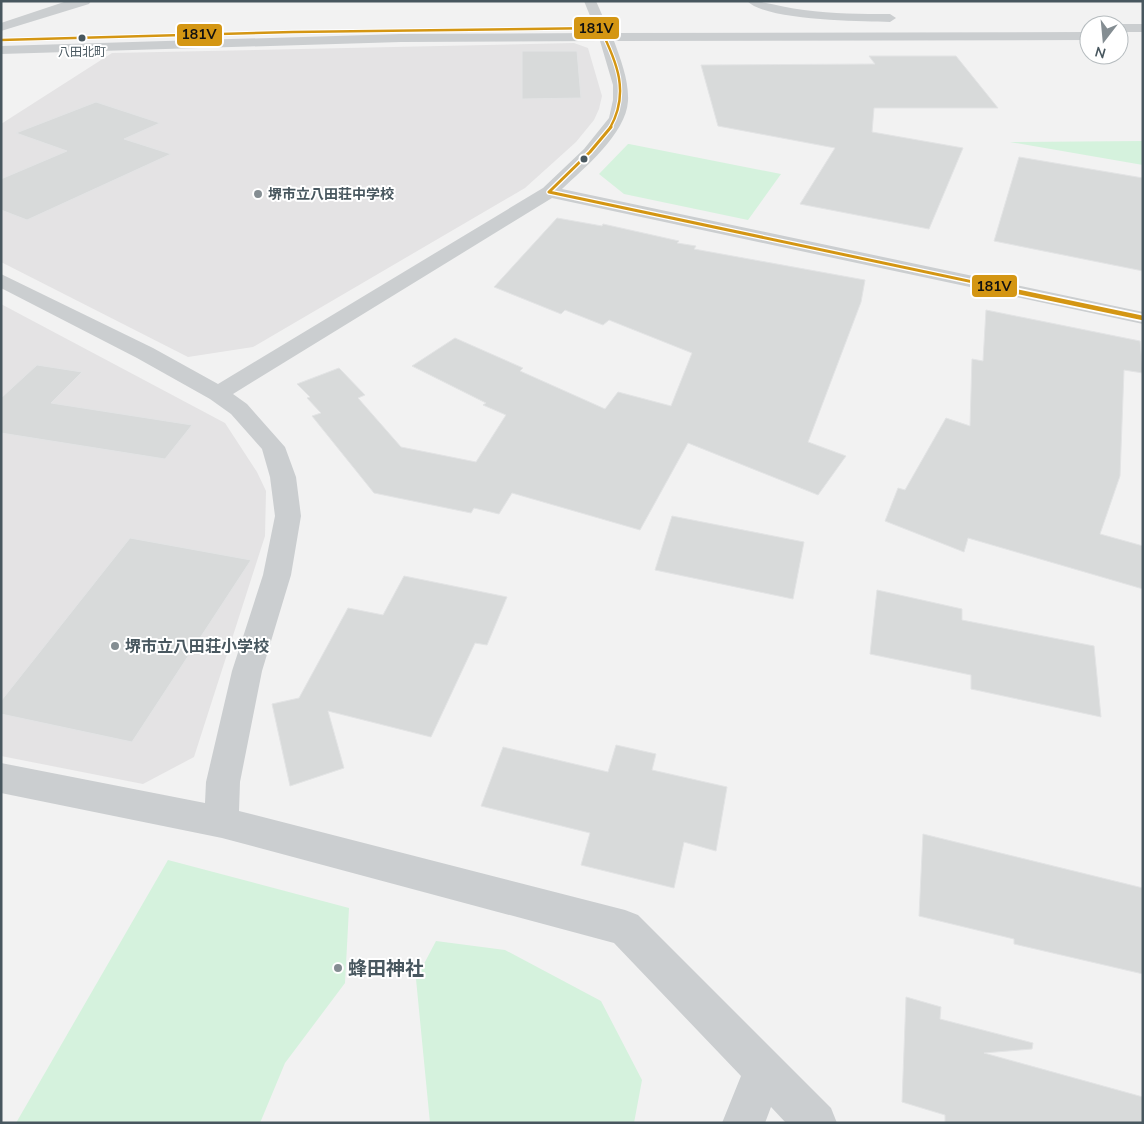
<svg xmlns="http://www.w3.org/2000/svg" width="1144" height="1124" viewBox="0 0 1144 1124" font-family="'Nunito Sans','Noto Sans JP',sans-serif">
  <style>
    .education { fill: #e4e3e4 }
    .green { fill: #d5f2dd }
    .building { fill: #d8dada; stroke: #e3e4e5 }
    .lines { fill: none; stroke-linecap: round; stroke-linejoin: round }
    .minor { fill: #cbced0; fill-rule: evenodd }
    .bus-1-far2-casing { stroke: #fff; stroke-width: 4.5 }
    .bus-1-far1-casing { stroke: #fff; stroke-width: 5.5 }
    .bus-1-casing { stroke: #fff; stroke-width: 8 }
    .bus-1-far2 { stroke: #d49613; stroke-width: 2.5 }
    .bus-1-far1 { stroke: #d49613; stroke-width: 3 }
    .bus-1 { stroke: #d49613; stroke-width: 4.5 }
    .bus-dot { fill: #48575f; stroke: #fff; stroke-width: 2 }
    .poi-dot { fill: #848d92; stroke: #fff; stroke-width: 2 }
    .labels { text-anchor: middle; stroke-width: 4; stroke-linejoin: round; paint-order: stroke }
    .far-bus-label { font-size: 12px; fill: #48575f; stroke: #fff }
    .far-poi-label { font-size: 14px; font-weight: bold; fill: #48575f; stroke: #fff; text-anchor: start }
    .poi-label { font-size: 16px; font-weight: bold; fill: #48575f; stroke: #fff; text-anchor: start }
    .near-poi-label { font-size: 19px; font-weight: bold; fill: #48575f; stroke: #fff; text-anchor: start }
    .line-badge { stroke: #fff; stroke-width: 2 }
    .pale-badge-label { font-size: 14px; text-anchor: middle; font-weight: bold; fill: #111 }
  </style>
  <rect width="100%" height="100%" fill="#f2f2f2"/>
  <path class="education" d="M574,43L588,48L602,96L599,109L594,120L576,142L525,188L253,347L188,357L1,262V124L112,53Z
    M1,304L225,423L257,472L266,491L265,536L194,757L143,784L1,756Z"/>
  <path class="green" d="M1143,141V165L1010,142Z
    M628,144H629L781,174L748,220L624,194L599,174Z
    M168,860L349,908L345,983L285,1063L260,1123H16Z
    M436,941L505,950L601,1001L642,1080L634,1123H430L416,979Z"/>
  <path class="building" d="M522,51H577L581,98L522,99Z
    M869,56H956L998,108H874L872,132L963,148L929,229L800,204L835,148L718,126L701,65L875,64Z
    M96,102L160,123L124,139L171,154L27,220L1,210V179L67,151L16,133Z
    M1019,157L1143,178V271L994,241Z
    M557,218L602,226L603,224L679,241L677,243L696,246L694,249L865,280L861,302L808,442L846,456L818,495L688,443L640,530L512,493L499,514L474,508L471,513L374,493L312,416L321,413L307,398L310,397L297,384L339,368L365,395L358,398L401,447L476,462L506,415L483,405L486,403L412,366L455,338L523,368L520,371L605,409L618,392L671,406L692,353L609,320L603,325L565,310L561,314L494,287Z
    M986,310L1140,341L1143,373L1124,370L1120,476L1100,534L1143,546V589L968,538L964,552L885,521L898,488L905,490L946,418L970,426L972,359L983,361Z
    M37,365L82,372L51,403L192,425L165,459L1,433V398Z
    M672,516L804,542L793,599L655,570Z
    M130,538L251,560L132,742L1,714V701Z
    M404,576L507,597L487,645L475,643L431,737L328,711L344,768L290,786L272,704L299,698L348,608L383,615Z
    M877,590L962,609V620L1094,646L1101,717L971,689V675L870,654Z
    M616,745L656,754L652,770L727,787L716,851L684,842L674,888L581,865L590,833L481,806L503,747L608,772Z
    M923,834L1143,888V974L1014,944V939L919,916Z
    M906,997L941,1007L940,1019L1033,1043L1032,1049L984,1053L1143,1097V1123H945V1115L902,1102Z"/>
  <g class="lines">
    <path class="minor" d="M67,1H91L89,4L1,31V23Z
      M584,1H596L610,33L1089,32V40L614,41C621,60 629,81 628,101C626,134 584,168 562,189L1143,312V324L552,198L233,394L247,404L285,447L296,477L301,516L291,575L262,671L240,782L239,811L625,910L638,915L831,1108L837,1123H786L771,1107L765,1123H722L741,1076L614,943L222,838L1,793V763L205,803L206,782L232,671L263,575L275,516L270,477L262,449L231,414L210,399L137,358L1,288V274L153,348L218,384L543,188L584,149L609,118L613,100V85L600,41L401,42L1,54V46L401,34L597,33Z
      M747,1C767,1 785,8 804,10C833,14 861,14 890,14L896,18L890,22C861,21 767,21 747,1Z
      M1119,24H1143V32H1119V25H1116Z"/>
    <g class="bus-1-far2-casing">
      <path id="bus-1-far2" d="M1,40L293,32L600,28C617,62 630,93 610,128"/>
    </g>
    <g class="bus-1-far1-casing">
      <path id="bus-1-far1" d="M549,192L590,152L611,127
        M549,192L1020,292"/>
    </g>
    <g class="bus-1-casing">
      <path id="bus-1" d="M1014,291L1143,318"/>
    </g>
    <use href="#bus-1-far2" class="bus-1-far2"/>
    <use href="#bus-1-far1" class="bus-1-far1"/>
    <use href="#bus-1" class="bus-1"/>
  </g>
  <g class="bus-dot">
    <circle cx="82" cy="38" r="4.5"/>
    <circle cx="584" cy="159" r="4.5"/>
  </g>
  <g class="poi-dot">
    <circle cx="258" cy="194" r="5"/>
    <circle cx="115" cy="646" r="5"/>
    <circle cx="338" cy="968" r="5"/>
  </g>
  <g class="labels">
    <g class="far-bus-label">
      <text x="82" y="56">八田北町</text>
    </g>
    <g class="far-poi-label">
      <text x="268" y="199">堺市立八田荘中学校</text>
    </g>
    <g class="poi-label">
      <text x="125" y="652">堺市立八田荘小学校</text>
    </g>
    <g class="near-poi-label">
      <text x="348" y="975">蜂田神社</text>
    </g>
  </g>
  <g class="line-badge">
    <rect x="573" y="16" width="47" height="24" rx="5" fill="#d49613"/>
    <rect x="176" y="23" width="47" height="24" rx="5" fill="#d49613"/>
    <rect x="971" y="274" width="47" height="24" rx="5" fill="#d49613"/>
  </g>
  <g class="pale-badge-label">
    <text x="596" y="33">181V</text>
    <text x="199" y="39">181V</text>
    <text x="994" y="291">181V</text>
  </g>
  <rect width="1144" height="1124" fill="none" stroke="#48575f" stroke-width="5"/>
  <g transform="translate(1104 40) rotate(196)"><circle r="24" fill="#ffffff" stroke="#b6bcbf"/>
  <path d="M0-4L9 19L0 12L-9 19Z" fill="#848d92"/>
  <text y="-8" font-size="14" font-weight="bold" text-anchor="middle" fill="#48575f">N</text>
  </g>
</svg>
